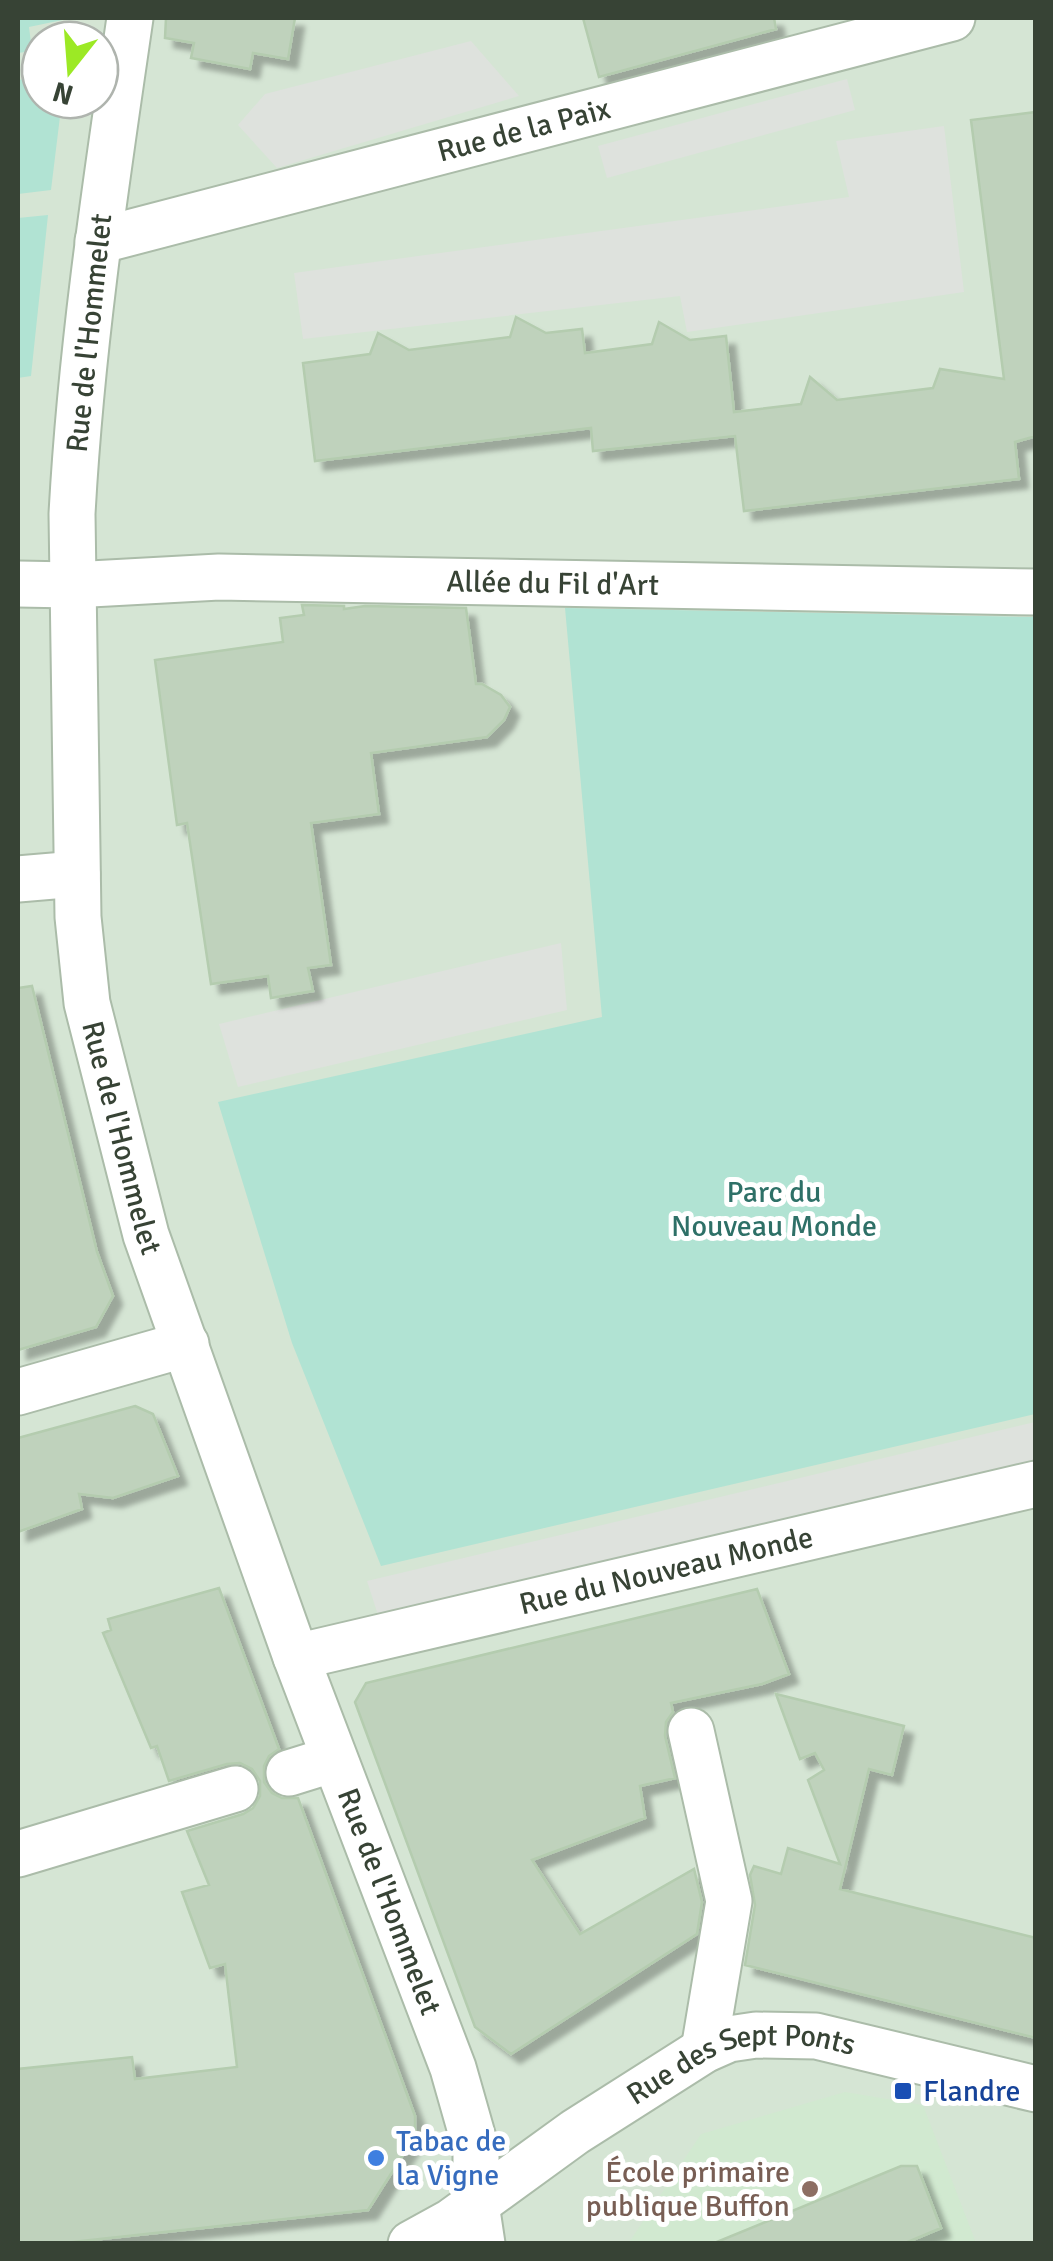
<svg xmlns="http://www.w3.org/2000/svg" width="1053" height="2261" viewBox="0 0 1053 2261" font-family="Signika,sans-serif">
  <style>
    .residential { fill: #d5e5d4; fill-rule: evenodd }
    .education { fill: #d1e9d0 }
    .green { fill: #b1e3d3 }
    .parking { fill: #dee2dd }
    .building { fill: #bfd2bc; stroke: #b4ccaf; stroke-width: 2.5; filter: url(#shadow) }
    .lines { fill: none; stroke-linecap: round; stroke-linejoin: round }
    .minor-casing { stroke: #abbca9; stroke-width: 49 }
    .minor { stroke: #fff; stroke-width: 45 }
    .transit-dot { fill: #1a4fb4; stroke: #fff; stroke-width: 4 }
    .shop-dot { fill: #3f7fe0; stroke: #fff; stroke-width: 4 }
    .education-dot { fill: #8d6e63; stroke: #fff; stroke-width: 4 }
    .labels { text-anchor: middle; stroke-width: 10; stroke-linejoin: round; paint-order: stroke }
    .street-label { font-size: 30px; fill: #374335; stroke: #fff }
    .park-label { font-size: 30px; fill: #2e7067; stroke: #fff }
    .transit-label { font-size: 30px; fill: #164399; stroke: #fff; text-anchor: start }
    .shop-label { font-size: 30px; fill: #366cbe; stroke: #fff; text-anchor: start }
    .education-label { font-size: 30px; fill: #785e54; stroke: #fff; text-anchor: end }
  </style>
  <defs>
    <filter id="shadow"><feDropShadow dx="9" dy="9" stdDeviation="2.5" flood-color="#0004"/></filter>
  </defs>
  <rect width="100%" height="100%" fill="#e6f1e5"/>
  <path class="residential" d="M18,18H1035V2243H18ZM40,40H100V100H40Z"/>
  <path class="education" d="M845,2092L923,2105L976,2243L628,2244L701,2134Z"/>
  <path class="green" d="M18,18H72L29,27L32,51L18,53Z
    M40,77V100H62L51,190L18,194V80Z
    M48,215L31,376L18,378V218Z
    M565,608L1035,617V1414L381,1566L292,1343L218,1102L602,1017Z"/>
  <path class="parking" d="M471,41L519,96L277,168L238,125L265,94Z
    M847,79L855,110L607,178L598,146Z
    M944,126L964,292L687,332L680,296L303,339L294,273L849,197L836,141Z
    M561,943L567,1010L238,1087L219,1024Z
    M1035,1422V1461L379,1618L367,1581Z"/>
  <path class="building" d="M166,18H295L288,59L253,53L250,69L191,58L194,43L165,38Z
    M583,18H774L776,29L599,77Z
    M1036,112V436L1015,442L1019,479L744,511L735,436L593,451L591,428L315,461L303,363L370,354L378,333L409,350L510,337L516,317L546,333L582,329L585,353L652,344L659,322L690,340L726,336L734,412L801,404L810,377L837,400L933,388L940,369L1004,379L971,120Z
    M302,605L344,606V609L365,606L466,608L476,684H482L501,695L510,707L504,720L487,737L371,753L379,814L311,823L331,965L308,968L313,991L271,998L268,976L211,984L187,823L177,825L155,660L283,642L280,618L304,615Z
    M32,986L97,1252L113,1296L96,1327L18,1350V988Z
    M135,1406L153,1414L178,1476L113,1498L79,1494L82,1509L18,1532V1438Z
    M219,1588L279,1749L269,1756L264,1766V1782L272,1793L282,1798H298L415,2116V2136L368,2210L54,2244H18V2069L132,2057L135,2079L237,2067L225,1964L210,1968L182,1892L209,1885L187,1831L243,1814L253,1808L260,1796V1781L252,1769L240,1763L227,1764L169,1781L157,1746L151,1748L103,1633L111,1630L108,1619Z
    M757,1589L789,1674L762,1684L671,1703L673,1712L666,1722L665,1736L675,1778L640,1786L645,1818L532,1860L580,1934L694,1869L702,1902L697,1934L511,2054L475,2027L355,1702L366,1683Z
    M776,1694L904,1726L892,1775L869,1769L840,1889L1036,1938V2038L745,1965L755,1905L750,1875L754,1866L781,1874L788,1848L840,1864L808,1780L824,1770L815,1753L800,1759Z
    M901,2166H917L941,2228L903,2244H712Z"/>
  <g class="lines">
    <g class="minor-casing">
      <g id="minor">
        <path id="s1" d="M130,18C106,182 81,347 72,514L78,917L87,1003L146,1235L296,1657L453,2068L476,2149V2204L482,2244"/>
        <path id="s2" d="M98,241L952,18"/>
        <path id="s3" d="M18,584L72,585L219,577L1036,592"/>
        <path d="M18,879L77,874"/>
        <path d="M18,1392L186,1344"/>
        <path id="s4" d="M296,1657L1036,1484"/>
        <path d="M691,1731L729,1901L704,2050"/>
        <path d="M289,1773L334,1759"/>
        <path d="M18,1854L235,1789"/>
        <path id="s5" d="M411,2244L451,2222L575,2132L704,2050L729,2039L756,2035L816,2036L1036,2089"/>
      </g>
    </g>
    <use href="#minor" class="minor"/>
  </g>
  <rect class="transit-dot" x="893" y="2081" width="20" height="20" rx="5"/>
  <circle class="shop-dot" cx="376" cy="2158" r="10"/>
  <circle class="education-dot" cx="810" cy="2189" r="10"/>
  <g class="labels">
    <g class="street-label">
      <text dy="10" stroke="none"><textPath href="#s2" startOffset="440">Rue de la Paix</textPath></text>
      <text transform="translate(89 333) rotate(-84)" y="10">Rue de l'Hommelet</text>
      <text dy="10" stroke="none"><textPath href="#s3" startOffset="535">Allée du Fil d'Art</textPath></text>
      <text dy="10" stroke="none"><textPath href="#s1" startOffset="1128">Rue de l'Hommelet</textPath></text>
      <text dy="10" stroke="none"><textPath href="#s4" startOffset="380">Rue du Nouveau Monde</textPath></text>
      <text dy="10" stroke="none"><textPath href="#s1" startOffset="1938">Rue de l'Hommelet</textPath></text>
      <text dy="10" stroke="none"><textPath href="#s5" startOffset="385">Rue des Sept Ponts</textPath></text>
    </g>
    <g class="park-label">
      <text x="774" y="1202">Parc du<tspan x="774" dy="34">Nouveau Monde</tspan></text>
    </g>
    <g class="transit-label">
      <text x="923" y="2101">Flandre</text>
    </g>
    <g class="shop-label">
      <text x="396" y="2151">Tabac de<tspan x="396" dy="34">la Vigne</tspan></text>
    </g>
    <g class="education-label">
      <text x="790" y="2182">École primaire<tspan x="790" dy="34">publique Buffon</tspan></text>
    </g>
  </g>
  <rect width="1053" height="2261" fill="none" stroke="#374335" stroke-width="40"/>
  <g transform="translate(70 70) rotate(197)"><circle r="48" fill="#ffffff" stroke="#afb4ae" stroke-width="2.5"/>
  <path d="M0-8L18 38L0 25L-18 38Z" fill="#9ce925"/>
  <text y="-15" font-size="28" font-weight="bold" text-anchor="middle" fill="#374335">N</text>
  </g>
</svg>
